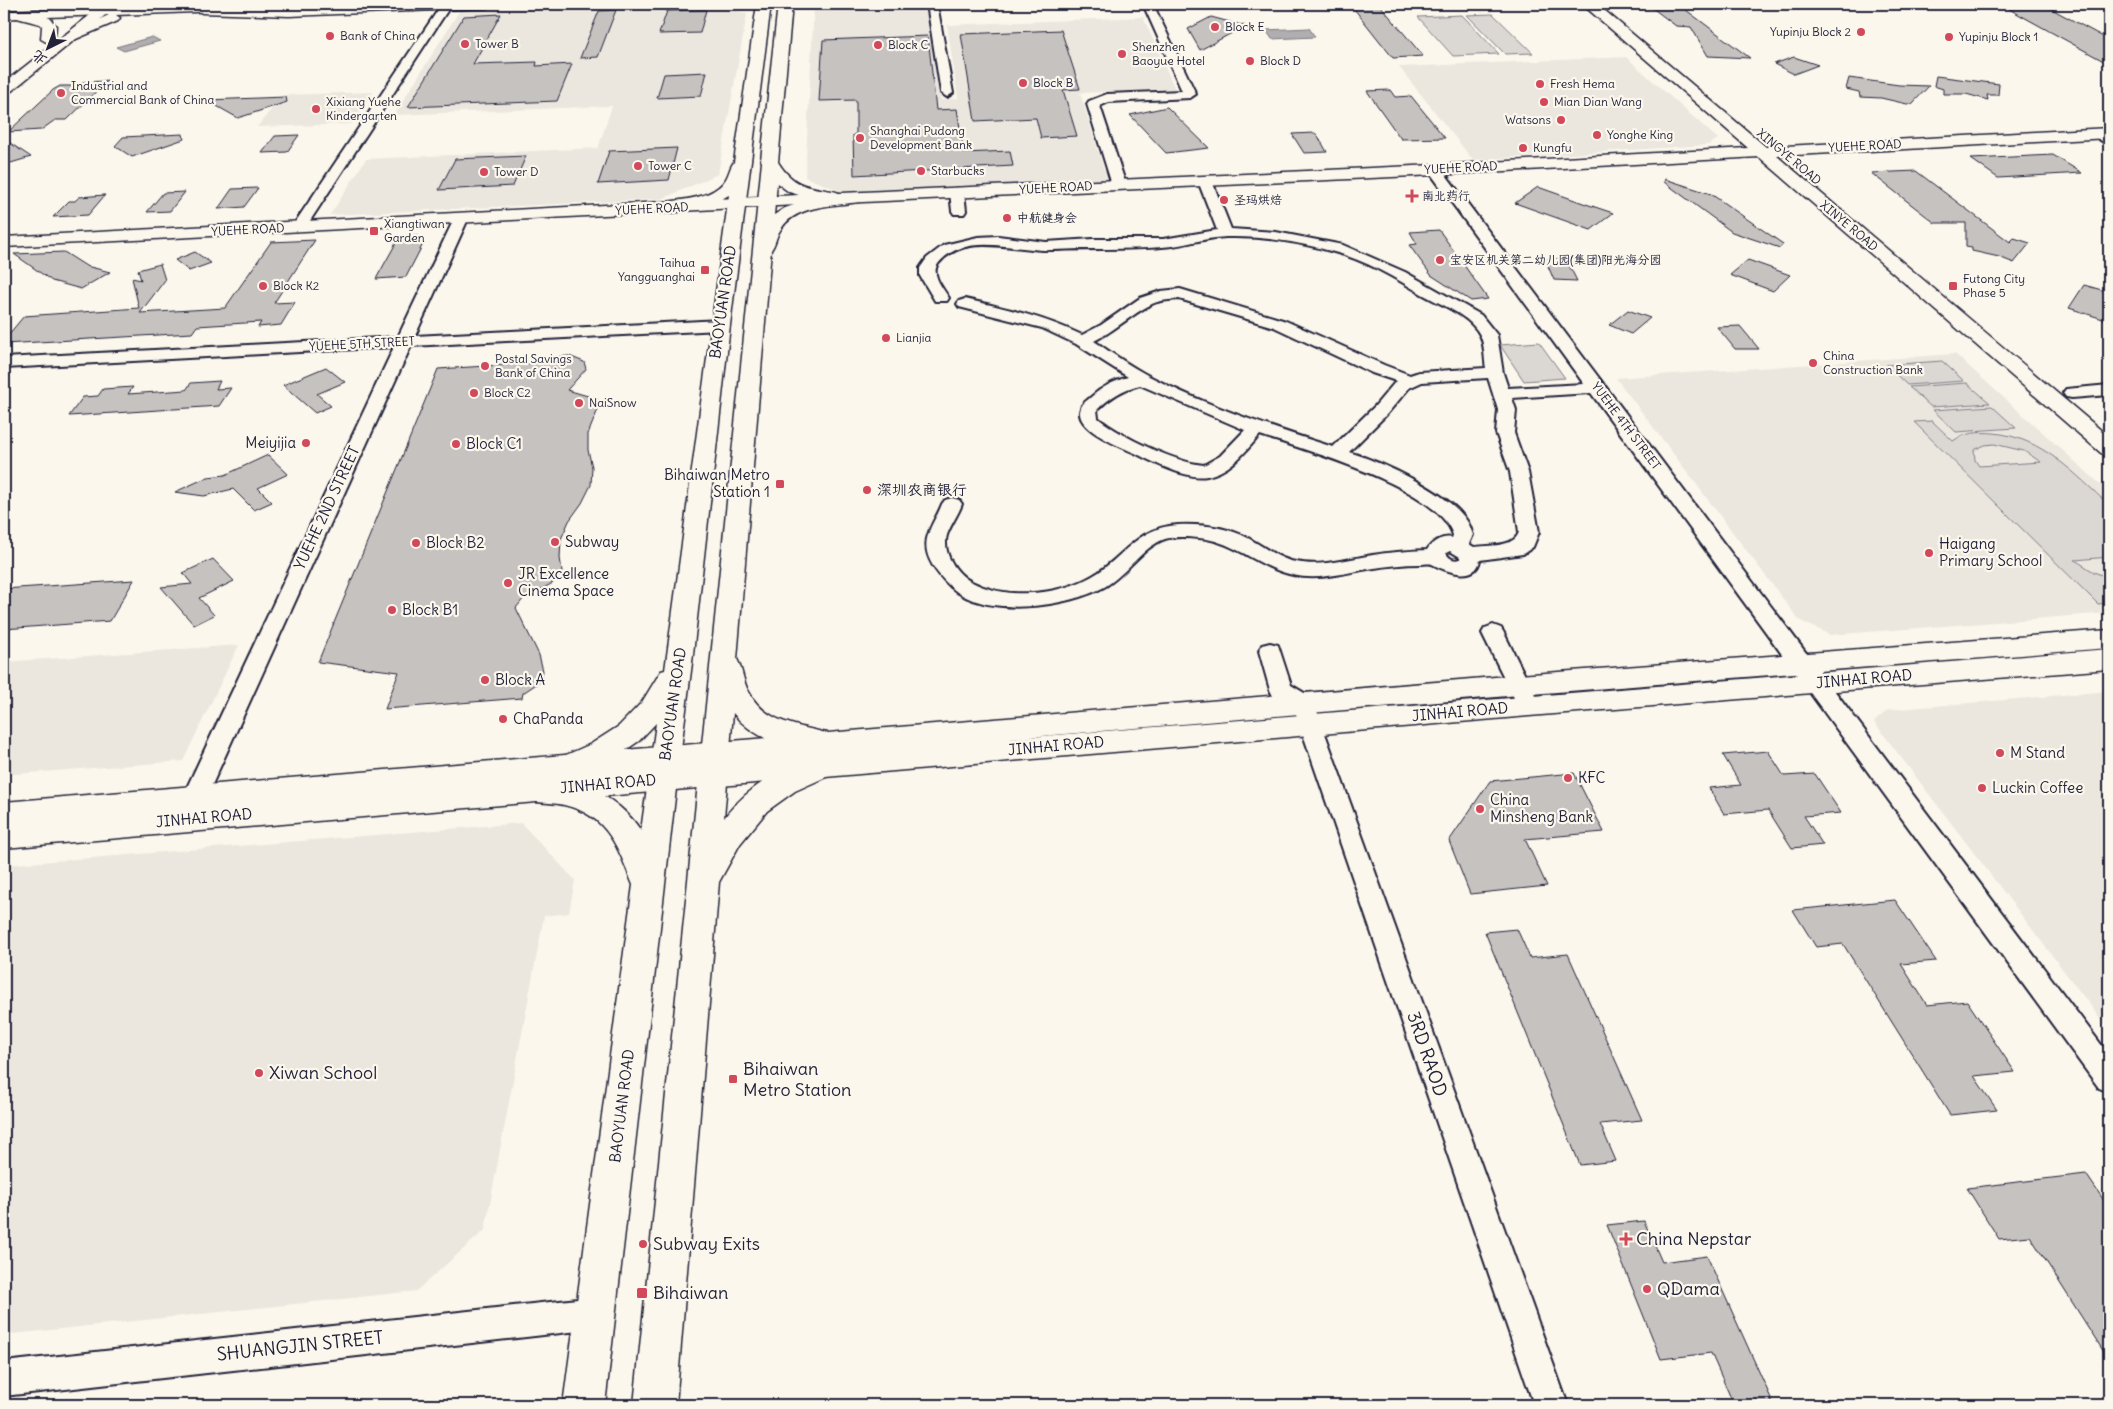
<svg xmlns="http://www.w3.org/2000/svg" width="2113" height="1409" viewBox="0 0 2113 1409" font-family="Delius,'LXGW WenKai TC',sans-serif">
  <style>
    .built { fill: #ebe7df }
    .green { fill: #dbd8d3; stroke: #7e7d87; fill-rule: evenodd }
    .water { fill: #b1aeb0; stroke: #787681 }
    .building { fill: #c6c2c0; stroke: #22223b }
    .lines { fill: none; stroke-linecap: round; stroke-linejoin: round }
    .street-casing { stroke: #22223b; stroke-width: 4 }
    .secondary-casing { stroke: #22223b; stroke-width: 3 }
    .primary-casing { stroke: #22223b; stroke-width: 3 }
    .street { fill: #fbf7ec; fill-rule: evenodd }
    .secondary { fill: #fbf7ec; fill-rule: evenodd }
    .primary { fill: #fbf7ec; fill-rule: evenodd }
    .poi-dot { fill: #d1495b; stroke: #fbf7ec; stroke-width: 2 }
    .labels { text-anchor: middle; stroke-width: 4.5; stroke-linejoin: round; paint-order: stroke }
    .far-poi-label { font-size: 12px; fill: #22223b; stroke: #fbf7ec; text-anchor: start }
    .far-street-label { font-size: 12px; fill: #22223b; stroke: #fbf7ec }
    .street-label { font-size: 15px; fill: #22223b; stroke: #fbf7ec }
    .poi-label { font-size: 15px; fill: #22223b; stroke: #fbf7ec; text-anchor: start }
    .near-street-label { font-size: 18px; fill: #22223b; stroke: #fbf7ec }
    .near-poi-label { font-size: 18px; fill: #22223b; stroke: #fbf7ec; text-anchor: start }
  </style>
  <rect width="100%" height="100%" fill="#fbf7ec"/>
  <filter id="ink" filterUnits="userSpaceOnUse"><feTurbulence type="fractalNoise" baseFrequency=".02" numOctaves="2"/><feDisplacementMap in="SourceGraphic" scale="10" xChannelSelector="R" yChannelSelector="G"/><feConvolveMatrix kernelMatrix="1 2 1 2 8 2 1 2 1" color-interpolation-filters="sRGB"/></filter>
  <g filter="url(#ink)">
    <path class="built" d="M635,4H719L747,14L718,174L662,199L330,215L366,159L598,148L612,106L394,115L460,10Z
      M818,4H929L941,100L958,98L947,25L1143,17L1175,89L1080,93L1107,179L843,192L805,177L814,5Z
      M1626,57L1718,139L1708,145L1473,160L1399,67Z
      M373,92L351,124L257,127L283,95Z
      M1955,354L2109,492V613L1830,635L1799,620L1616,378Z
      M239,645L183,761L4,775V662Z
      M2109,691V1030L1874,722L1888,710Z
      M521,823L575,880L569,913L544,916L485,1230L416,1291L4,1335V865Z"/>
    <path class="green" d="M1493,14L1533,53L1505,54L1467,15Z
      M1462,15L1499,54L1453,56L1418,17Z
      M1539,342L1565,378L1524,381L1500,345Z
      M1942,361L1964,381L1907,385L1886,365Z
      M1967,383L1990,403L1931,407L1909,387Z
      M1992,406L2016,428L1956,432L1933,410Z
      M1932,421L1953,441C1965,432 1979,432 1994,433C2043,438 2075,474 2109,505V557L2075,560L2094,572L2109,578V591H2107L2109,593V603L2098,604L1914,422ZM1994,444L2024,451L2041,462L1979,466L1975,460L1974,450L1985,445Z"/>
    <path class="water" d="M1309,28L1315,37L1272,39L1266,30Z
      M152,37L160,41L124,51L116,47Z"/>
    <path class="building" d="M1373,4H1379L1423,56L1393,58L1351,5Z
      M1647,4H1678L1750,58L1708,56L1691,27L1676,26Z
      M2048,7L2109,40V64L2009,9Z
      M616,10L598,57L580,58L599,11Z
      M706,10L700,33L659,34L667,11Z
      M501,14L473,64L537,62L536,66L572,64L557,101L408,107L464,16Z
      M1211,17L1245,26L1200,50L1188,29Z
      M1061,30L1080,89L1063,90L1077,136L1041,138L1036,118L975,121L961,34Z
      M928,36L936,110L957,109L964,153L1010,151L1013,166L854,175L853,135L856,134V100L819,101L823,40Z
      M1794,57L1818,65L1794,74L1774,64Z
      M707,72L701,96L657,98L664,74Z
      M1936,76L1999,84L1998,95H1987L1988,100L1966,94H1943V89L1934,86Z
      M1849,78L1899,85L1929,86L1912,104H1907L1881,98L1860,97L1859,92L1846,89Z
      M107,81L67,120H55L41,130L8,132L53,90L60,86H79L82,82Z
      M1390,90L1395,97L1411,96L1445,138L1401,139L1367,91Z
      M286,97L287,102L238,118L206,100Z
      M1167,107L1209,148L1166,153L1130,115Z
      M1315,133L1318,136L1327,152L1304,153L1292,134Z
      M183,134L184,139L132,157L115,146L123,137Z
      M299,135L287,152L262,153L275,136Z
      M4,139L31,157L4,165Z
      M677,148L669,180L598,184L609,151Z
      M2053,155L2082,173L1998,178L1971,159Z
      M526,156L513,186L439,190L455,159Z
      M1916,171L2010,242L2014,238L2030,243L2014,263L1999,257L1972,251V248L1966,247V223H1935L1871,173Z
      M1665,179L1711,194L1783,244L1780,248L1732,232L1664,182Z
      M1538,187L1586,204L1613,213L1591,230L1515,203Z
      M258,188L244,207L218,209L232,189Z
      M185,192L170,211L147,212L163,193Z
      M105,195L88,215L53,217L69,201H75L79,197Z
      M1439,230L1488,299L1471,301L1431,275L1409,245L1417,244L1410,232Z
      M400,236H418L413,244H423L406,277L376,279Z
      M315,240L274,303L295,302L281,325L258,327L261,322L197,326L192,333L4,344V340L24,316L139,308L132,278L141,280L138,270L160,264L165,280L140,313L225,308L271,242Z
      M64,252L86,266L110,272L81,289L52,281L14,254Z
      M195,252L211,263L189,271L175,260Z
      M1545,259H1566L1577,281L1554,280Z
      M1748,260L1790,275L1773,291L1730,275Z
      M2084,285L2109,292V321L2069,308Z
      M1628,310L1650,318L1631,334L1609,325Z
      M1740,326L1759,349H1735L1717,327Z
      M569,356L584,362L586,369L567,390L595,398L601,402L588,434V450L592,467L591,485L582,503L569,521L561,539L560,558L562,571L560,575L553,583L524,598L516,608L539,655L543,671L541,681L523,693L522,698L385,709L399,672L318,662L438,369L535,363L536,358Z
      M326,367L345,382L317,394L331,406L315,413L283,385Z
      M220,381L216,389L231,388L219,406L69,416L83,397L98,396L103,389L133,387L128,394L186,390L191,383Z
      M268,455L288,474L258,488L272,502L254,510L233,489L204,496L175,492L208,477L225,475Z
      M213,559L234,581L199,598L214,615L194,625L161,587L192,584L183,573Z
      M134,580L110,621L4,629V589Z
      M1768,751L1784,776L1815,774L1841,813L1804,816L1823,845L1792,848L1768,810L1724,814L1709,788L1741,785L1723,755Z
      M1574,773L1604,832L1525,839L1547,886L1470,894L1449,841L1490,781Z
      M1895,900L1936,961L1901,964L1927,1005L1967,1001L2015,1072L1974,1076L1997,1110L1950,1115L1843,944L1816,947L1793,910Z
      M1517,929L1530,958L1568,954L1642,1120L1600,1124L1616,1161L1580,1165L1485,932Z
      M2086,1174L2109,1208V1360L2030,1236L1999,1239L1967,1188Z
      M1644,1221L1662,1262L1707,1256L1774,1405H1734L1711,1353L1661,1359L1607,1225Z"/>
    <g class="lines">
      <g class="street-casing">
        <path id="street" d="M442,4L451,5L304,230H294L292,227Z
          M927,4H937L953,93L947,97L941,93Z
          M1143,4H1153L1196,94L1190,98L1109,102L1100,106L1126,185L1119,189L1112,185L1087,104L1089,101L1107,94L1182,91Z
          M2096,130L2109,136V145L2090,134L2091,131Z
          M1435,166L1440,167L2109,1055V1092L2099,1088L1591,393L1512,398L1516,410L1514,433L1528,472L1539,532L1533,547L1523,554L1480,560C1476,583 1445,571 1432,564C1429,563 1424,564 1421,564C1403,564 1386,566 1368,569C1344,573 1318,581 1293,575C1259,568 1235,541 1199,538C1189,537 1176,536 1165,539C1144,546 1126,574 1106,586C1069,607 985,619 951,587C937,574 921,555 928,535C931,524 938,515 942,504L945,500L952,498L959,500L962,504C958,515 951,524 947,535C942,553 956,574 972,582C1008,601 1065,595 1099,572C1127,552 1140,527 1178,525C1202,524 1227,527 1248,538C1263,546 1278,559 1296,562C1319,567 1344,560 1367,556C1387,552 1407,551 1427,550C1432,542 1442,536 1452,538L1453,535C1438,487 1305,450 1260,435C1244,453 1231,471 1207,476C1188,480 1152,462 1135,453C1121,447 1072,428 1081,408C1082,403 1088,400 1091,397C1102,387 1114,381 1128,377L1076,344L1042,328L959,307L957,304L959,301L965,299C1005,308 1044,317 1082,335L1101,325L1140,298L1161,291L1180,289L1286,321L1384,365L1410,375L1419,372L1486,368C1484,359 1485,344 1480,335C1470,315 1441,305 1422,294C1395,278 1365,260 1334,252C1300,242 1261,236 1226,237C1204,238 1183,246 1162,247C1126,250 1089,248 1053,250C1017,252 965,230 938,264C930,274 944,290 949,298L947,301H935L920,276V268L927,258L944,245L978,237L998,236L1046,242L1093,239H1163L1217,230L1198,181L1205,177L1212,181L1231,229L1276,232L1343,245L1405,272L1481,315L1497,335L1503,373L1508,388L1584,384L1428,170ZM1179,299L1274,327L1372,373L1396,381L1375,406L1333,447C1270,427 1207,406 1149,376C1130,366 1112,353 1094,341C1114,331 1132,314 1152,304C1160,300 1170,300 1179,299ZM1488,378L1498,410L1496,433L1510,472L1519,532C1514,548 1488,545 1474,547L1469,544L1473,535C1471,530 1470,525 1467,521C1449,492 1381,462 1349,452L1387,414L1409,388L1422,382ZM1140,385L1245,430L1220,456L1204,465C1174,462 1122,437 1098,418L1097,410C1110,397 1123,389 1140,385ZM1450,551L1460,557V559C1454,561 1449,559 1446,553Z
          M957,188L964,192L966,211L964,214H954L952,211L950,192Z
          M461,215L466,216L468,219L415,336L720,320L726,322L728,325L726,328L720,330L411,346L206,798L203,805L194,808L185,805L182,798L394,347L4,368V358L398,337L454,219L456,216Z
          M2109,385V395L2072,398L2066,397L2063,393L2066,389Z
          M1493,625L1501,628L1504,633L1540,706L1537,712L1529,715L1521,712L1518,706L1482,633L1485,628Z
          M1270,643L1278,645L1291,685L1311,697L1314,703L1568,1405H1534L1294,708L1273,696L1270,690L1259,651L1262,645Z
          M596,1297L608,1301L612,1313L608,1325L596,1329L4,1396V1362Z"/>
      </g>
      <g class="secondary-casing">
        <path id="secondary" d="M104,4H119L9,93L4,94V83Z
          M396,4H494L487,8L289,16L202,13L195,9L202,5L289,8Z
          M1582,4H1597L1766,147L2109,128V138L1777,156L2109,437V455L2101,453L1759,157L1435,175L736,208L4,247V237L736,198L1435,165L1748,148Z
          M2109,630V648L1519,695L1008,739L2109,649V669L1529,716L4,848V802L1519,675Z"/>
      </g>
      <g class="primary-casing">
        <path id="primary" d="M200,4H306L299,8L116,15L120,18L118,21L69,42L64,41L62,38L64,35L109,15L47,17L50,18L56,26L55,39L48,43L41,39L42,26L40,24L17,18L4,19V11Z
          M757,4H771L730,325L692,663L677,780L605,1405H563L633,885C618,848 608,815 564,805C551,802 538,804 526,799L521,791L526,783C566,769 619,796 641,831L656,723L639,741L611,760L567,778L557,775L553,767L557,759L591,744L619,726L642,702L661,671L665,670L729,195C713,205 674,216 655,212L652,208L655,204C676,199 707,201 723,183C729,177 729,168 734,162Z
          M778,4H792L778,162C793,186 807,187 832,191C836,191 839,194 843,194C850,194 856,192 863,193L866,197L863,201C837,207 797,203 781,229C776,235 776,244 771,250L737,659C743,670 743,682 749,692C766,726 806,726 837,736L841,744L837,752L828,755L835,757L839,765L835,773L795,791L767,811L740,844L719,882L676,1405H634L762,162L761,160ZM777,183L789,192L812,199L785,208L774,215ZM733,713C754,740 790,749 823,754C784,767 749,785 724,818Z"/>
      </g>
      <use href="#street" class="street"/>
      <use href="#secondary" class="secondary"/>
      <use href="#primary" class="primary"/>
    </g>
  </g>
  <g class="poi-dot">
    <circle cx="1215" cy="27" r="5"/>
    <circle cx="1861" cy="32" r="5"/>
    <circle cx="330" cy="36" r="5"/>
    <circle cx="1949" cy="37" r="5"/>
    <circle cx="465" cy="44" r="5"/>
    <circle cx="878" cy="45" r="5"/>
    <circle cx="1122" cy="54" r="5"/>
    <circle cx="1250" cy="61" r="5"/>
    <circle cx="1023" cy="83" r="5"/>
    <circle cx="1540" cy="84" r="5"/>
    <circle cx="61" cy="93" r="5"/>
    <circle cx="1544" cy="102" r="5"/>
    <circle cx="316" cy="109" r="5"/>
    <circle cx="1561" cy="120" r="5"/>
    <circle cx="1597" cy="135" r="5"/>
    <circle cx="860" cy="138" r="5"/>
    <circle cx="1523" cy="148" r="5"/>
    <circle cx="638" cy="166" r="5"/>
    <circle cx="921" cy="171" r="5"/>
    <circle cx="484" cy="172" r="5"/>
    <path d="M1409.5 188.5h5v5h5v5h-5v5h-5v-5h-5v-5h5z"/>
    <circle cx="1224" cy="200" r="5"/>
    <circle cx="1007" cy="218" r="5"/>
    <rect x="369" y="226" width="10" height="10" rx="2.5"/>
    <circle cx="1440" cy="260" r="5"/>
    <rect x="700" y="265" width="10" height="10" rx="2.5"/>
    <circle cx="263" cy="286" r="5"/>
    <rect x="1948" y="281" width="10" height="10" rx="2.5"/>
    <circle cx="886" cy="338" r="5"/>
    <circle cx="1813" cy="363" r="5"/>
    <circle cx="485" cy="366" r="5"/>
    <circle cx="474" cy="393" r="5"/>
    <circle cx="579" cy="403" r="5"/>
    <circle cx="306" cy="443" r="5"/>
    <circle cx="456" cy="444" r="5"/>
    <rect x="775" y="479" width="10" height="10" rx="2.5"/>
    <circle cx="867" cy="490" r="5"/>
    <circle cx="555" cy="542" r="5"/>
    <circle cx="416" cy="543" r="5"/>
    <circle cx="1929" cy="553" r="5"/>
    <circle cx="508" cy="583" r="5"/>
    <circle cx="392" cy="610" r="5"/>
    <circle cx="485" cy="680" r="5"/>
    <circle cx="503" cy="719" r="5"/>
    <circle cx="2000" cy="753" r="5"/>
    <circle cx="1568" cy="778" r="5"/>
    <circle cx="1982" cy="788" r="5"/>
    <circle cx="1480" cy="809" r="5"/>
    <circle cx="259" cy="1073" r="5"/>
    <rect x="728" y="1074" width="10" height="10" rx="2.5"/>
    <path d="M1623.5 1231.5h5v5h5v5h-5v5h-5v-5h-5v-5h5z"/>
    <circle cx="643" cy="1244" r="5"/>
    <circle cx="1647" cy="1289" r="5"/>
    <rect x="636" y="1287" width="12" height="12" rx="2.5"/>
  </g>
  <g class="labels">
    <g class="far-poi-label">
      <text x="1225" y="31">Block E</text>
      <text x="1851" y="36" text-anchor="end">Yupinju Block 2</text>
      <text x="340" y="40">Bank of China</text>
      <text x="1959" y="41">Yupinju Block 1</text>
      <text x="475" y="48">Tower B</text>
      <text x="888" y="49">Block C</text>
      <text x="1132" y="51">Shenzhen<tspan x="1132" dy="14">Baoyue Hotel</tspan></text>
      <text x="1260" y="65">Block D</text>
      <text x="1033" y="87">Block B</text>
      <text x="1550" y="88">Fresh Hema</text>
      <text x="71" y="90">Industrial and<tspan x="71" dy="14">Commercial Bank of China</tspan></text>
      <text x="326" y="106">Xixiang Yuehe<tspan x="326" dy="14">Kindergarten</tspan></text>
      <text x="1554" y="106">Mian Dian Wang</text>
      <text x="1551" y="124" text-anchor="end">Watsons</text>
      <text x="870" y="135">Shanghai Pudong<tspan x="870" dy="14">Development Bank</tspan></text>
      <text x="1607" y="139">Yonghe King</text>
      <text x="1533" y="152">Kungfu</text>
      <text x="648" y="170">Tower C</text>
      <text x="931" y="175">Starbucks</text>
      <text x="494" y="176">Tower D</text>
      <text x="1422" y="200">南北药行</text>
      <text x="1234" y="204">圣玛烘焙</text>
      <text x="1017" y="222">中航健身会</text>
      <text x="384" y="228">Xiangtiwan<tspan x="384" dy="14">Garden</tspan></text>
      <text x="1450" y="264">宝安区机关第二幼儿园(集团)阳光海分园</text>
      <text x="695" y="267" text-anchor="end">Taihua<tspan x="695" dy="14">Yangguanghai</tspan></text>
      <text x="1963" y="283">Futong City<tspan x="1963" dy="14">Phase 5</tspan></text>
      <text x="273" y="290">Block K2</text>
      <text x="896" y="342">Lianjia</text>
      <text x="1823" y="360">China<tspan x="1823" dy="14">Construction Bank</tspan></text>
      <text x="495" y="363">Postal Savings<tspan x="495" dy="14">Bank of China</tspan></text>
      <text x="484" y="397">Block C2</text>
      <text x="589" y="407">NaiSnow</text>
    </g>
    <g class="far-street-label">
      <text transform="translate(1865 146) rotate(-3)" y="4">YUEHE ROAD</text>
      <text transform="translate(1789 157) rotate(40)" y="4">XINGYE ROAD</text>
      <text transform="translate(1461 168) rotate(-3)" y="4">YUEHE ROAD</text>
      <text transform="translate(1056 188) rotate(-3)" y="4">YUEHE ROAD</text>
      <text transform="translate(652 209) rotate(-3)" y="4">YUEHE ROAD</text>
      <text transform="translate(1849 226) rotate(40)" y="4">XINYE ROAD</text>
      <text transform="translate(248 230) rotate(-3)" y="4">YUEHE ROAD</text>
      <text transform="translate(362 344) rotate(-3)" y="4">YUEHE 5TH STREET</text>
      <text transform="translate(1626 426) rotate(53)" y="4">YUEHE 4TH STREET</text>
    </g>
    <g class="street-label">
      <text transform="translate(723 302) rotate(-82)" y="5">BAOYUAN ROAD</text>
      <text transform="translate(327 508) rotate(-65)" y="5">YUEHE 2ND STREET</text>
      <text transform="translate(1864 679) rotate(-5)" y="5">JINHAI ROAD</text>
      <text transform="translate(673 704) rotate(-82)" y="5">BAOYUAN ROAD</text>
      <text transform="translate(1460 712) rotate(-5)" y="5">JINHAI ROAD</text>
      <text transform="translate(1056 746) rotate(-5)" y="5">JINHAI ROAD</text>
      <text transform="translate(608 784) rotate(-5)" y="5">JINHAI ROAD</text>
      <text transform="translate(204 818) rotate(-5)" y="5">JINHAI ROAD</text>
      <text transform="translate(622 1106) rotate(-83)" y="5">BAOYUAN ROAD</text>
    </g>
    <g class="poi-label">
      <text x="296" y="448" text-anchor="end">Meiyijia</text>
      <text x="466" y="449">Block C1</text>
      <text x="770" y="480" text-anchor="end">Bihaiwan Metro<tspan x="770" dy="17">Station 1</tspan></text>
      <text x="877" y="495">深圳农商银行</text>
      <text x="565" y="547">Subway</text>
      <text x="426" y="548">Block B2</text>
      <text x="1939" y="549">Haigang<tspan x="1939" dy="17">Primary School</tspan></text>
      <text x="518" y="579">JR Excellence<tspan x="518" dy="17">Cinema Space</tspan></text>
      <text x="402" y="615">Block B1</text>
      <text x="495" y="685">Block A</text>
      <text x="513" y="724">ChaPanda</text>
      <text x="2010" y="758">M Stand</text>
      <text x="1578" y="783">KFC</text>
      <text x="1992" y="793">Luckin Coffee</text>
      <text x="1490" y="805">China<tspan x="1490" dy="17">Minsheng Bank</tspan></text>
    </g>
    <g class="near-street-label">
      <text transform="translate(1427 1054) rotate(71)" y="6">3RD RAOD</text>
      <text transform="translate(300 1346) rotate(-6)" y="6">SHUANGJIN STREET</text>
    </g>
    <g class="near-poi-label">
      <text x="743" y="1075">Bihaiwan<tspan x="743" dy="21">Metro Station</tspan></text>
      <text x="269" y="1079">Xiwan School</text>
      <text x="1636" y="1245">China Nepstar</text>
      <text x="653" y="1250">Subway Exits</text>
      <text x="1657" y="1295">QDama</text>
      <text x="653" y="1299">Bihaiwan</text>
    </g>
  </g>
  <rect width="2113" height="1409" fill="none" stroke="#fbf7ec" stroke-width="20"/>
  <rect x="10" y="10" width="2093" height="1389" fill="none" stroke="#22223b" stroke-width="2" filter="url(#ink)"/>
  <g transform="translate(48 48) rotate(222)" stroke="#fbf7ec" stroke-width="4" paint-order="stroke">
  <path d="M0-4L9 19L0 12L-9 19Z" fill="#22223b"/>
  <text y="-8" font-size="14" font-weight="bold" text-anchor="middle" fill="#22223b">北</text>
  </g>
</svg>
